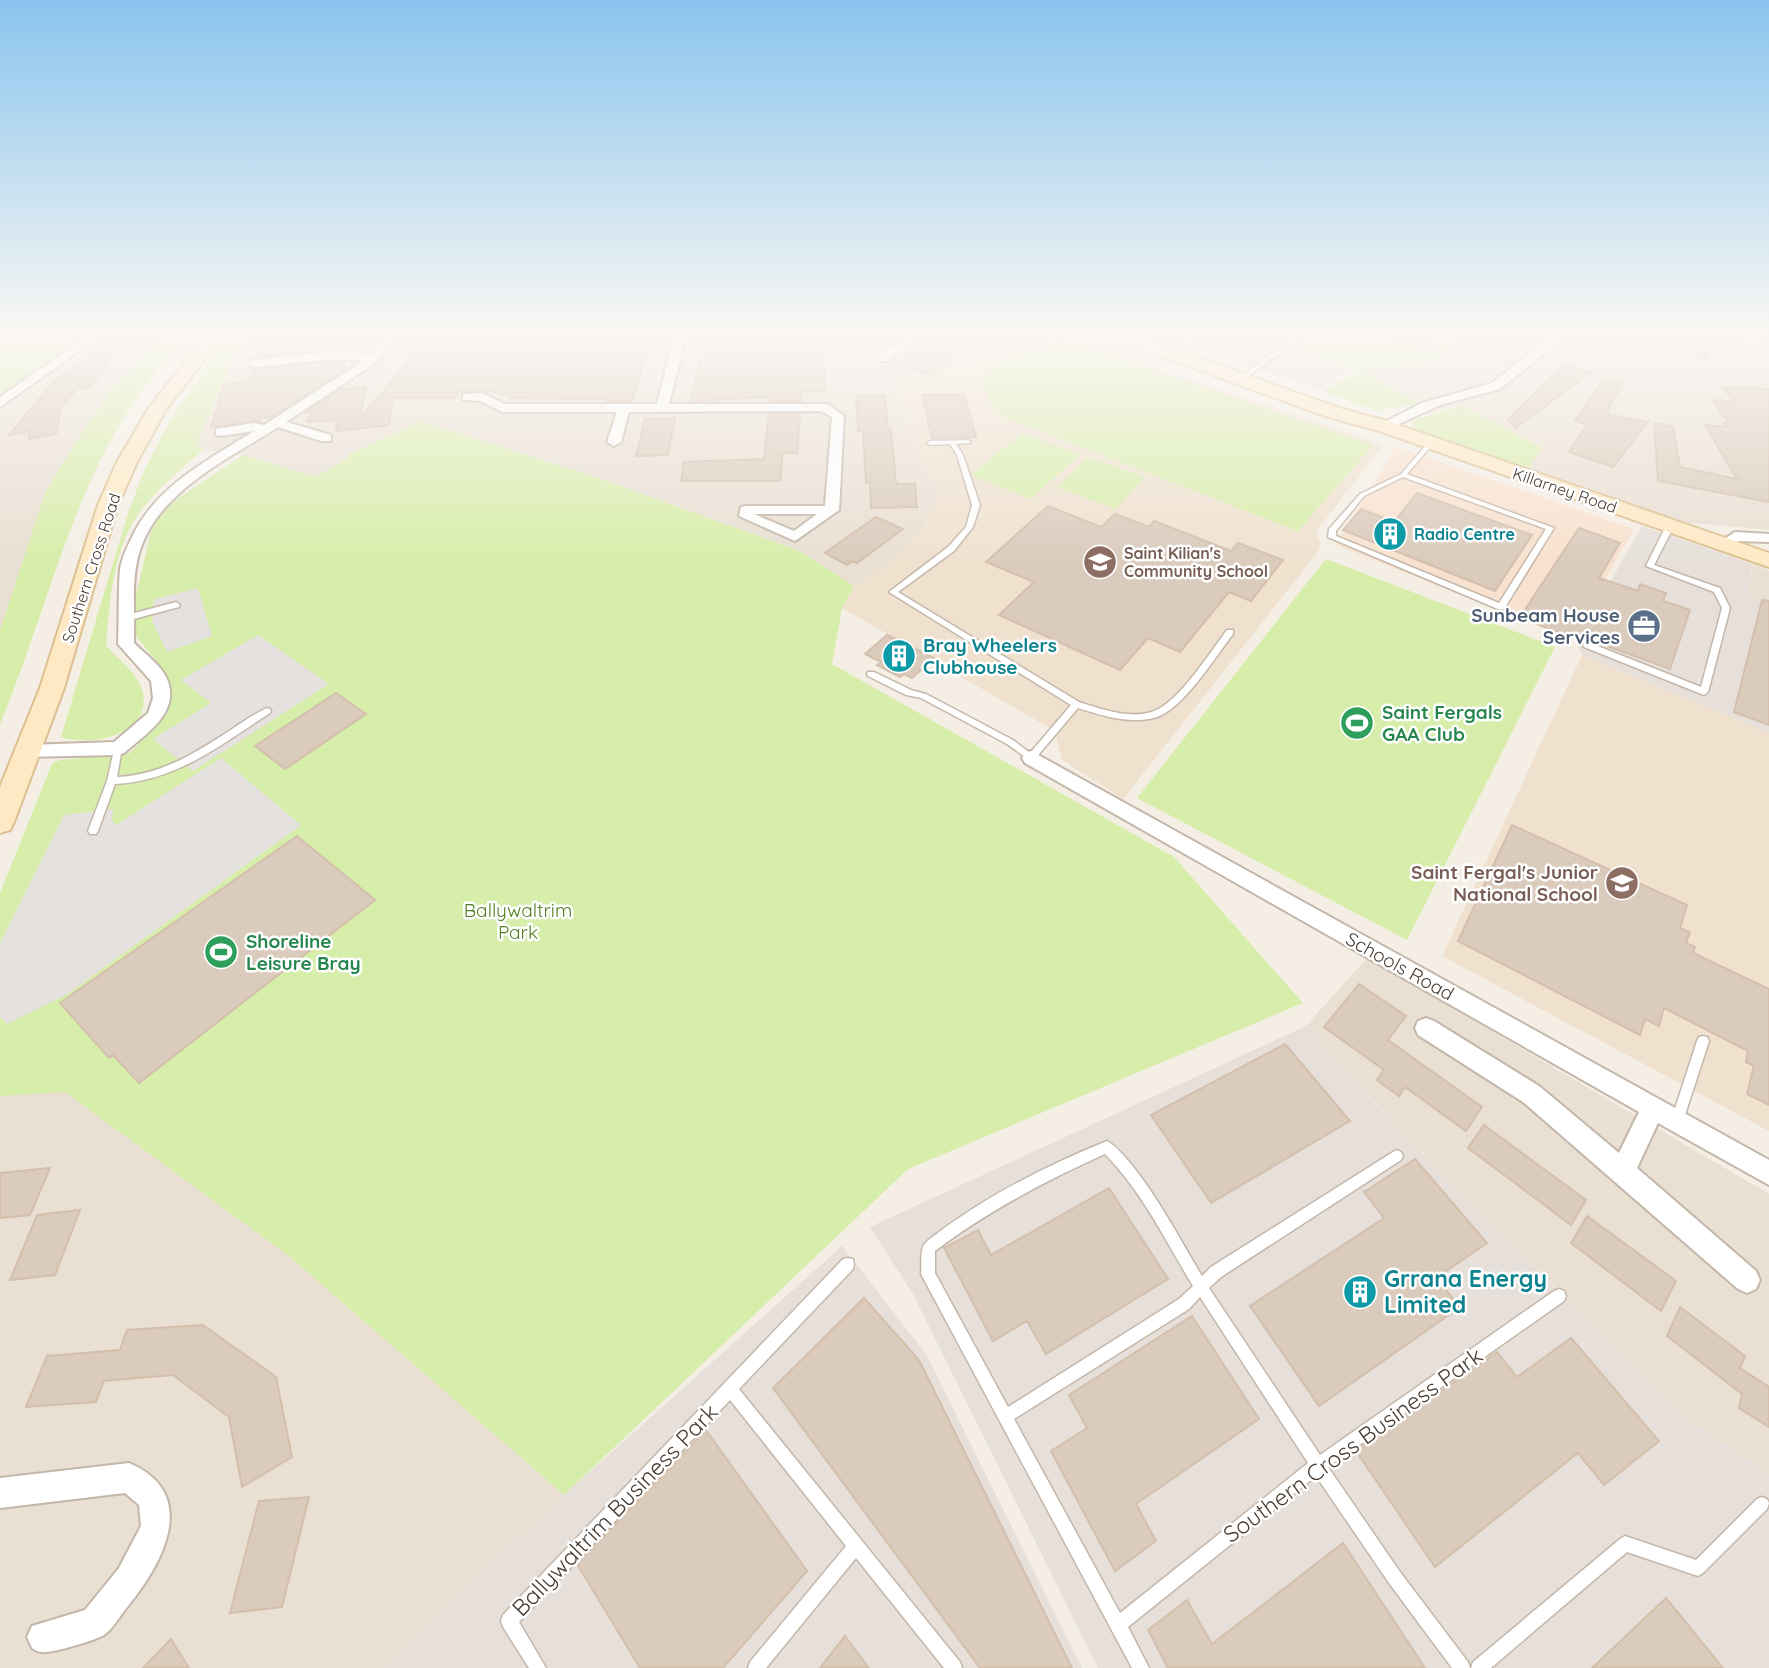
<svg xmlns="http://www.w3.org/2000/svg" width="1769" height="1668" viewBox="0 0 1769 1668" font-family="Quicksand,sans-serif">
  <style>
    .residential { fill: #e9dfd3 }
    .commercial { fill: #f8e1ce }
    .industrial { fill: #e6dfda }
    .education { fill: #efe1ce }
    .green { fill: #d7edaa }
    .parking { fill: #e5e1de }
    .building { fill: #dacbbc; stroke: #d3bfac; stroke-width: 2 }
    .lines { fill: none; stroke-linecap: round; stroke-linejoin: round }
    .lane-casing { stroke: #c4b7aa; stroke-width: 3 }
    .street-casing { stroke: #c4b7aa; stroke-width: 4 }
    .secondary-casing { stroke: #dcc092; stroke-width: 4 }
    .lane { fill: #fff; fill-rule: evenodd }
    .street { fill: #fff; fill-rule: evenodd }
    .secondary { fill: #ffe9c5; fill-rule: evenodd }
    .labels { text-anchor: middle; stroke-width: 5; stroke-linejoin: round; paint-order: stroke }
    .far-street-label { font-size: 16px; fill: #483d34; stroke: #fff }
    .far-culture-label { font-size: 16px; font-weight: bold; fill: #0d838f; stroke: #fff; text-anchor: start }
    .far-education-label { font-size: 16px; font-weight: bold; fill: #785e54; stroke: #fff; text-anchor: start }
    .service-label { font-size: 19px; font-weight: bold; fill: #4e5e75; stroke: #fff; text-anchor: end }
    .culture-label { font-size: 19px; font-weight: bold; fill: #0d838f; stroke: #fff; text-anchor: start }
    .leisure-label { font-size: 19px; font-weight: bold; fill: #27864d; stroke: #fff; text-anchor: start }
    .education-label { font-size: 19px; font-weight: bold; fill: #785e54; stroke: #fff; text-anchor: end }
    .park-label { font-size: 19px; fill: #517f21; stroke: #fff }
    .street-label { font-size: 19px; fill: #483d34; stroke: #fff }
    .near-culture-label { font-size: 23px; font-weight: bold; fill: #0d838f; stroke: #fff; text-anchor: start }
    .near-street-label { font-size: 23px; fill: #483d34; stroke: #fff }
  </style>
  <rect width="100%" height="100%" fill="#f4eee5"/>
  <path class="residential" d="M114,332H167L139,359L0,645V412L60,366H66Z
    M255,332H530L538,338L574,340L799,332H1068L1065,336L892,383L898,388L919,453L940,492L919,534L882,570L854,586L800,551L601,479L421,421L348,455L347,459L315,477L243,455L203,450L197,443L229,369V362Z
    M1489,332H1769V530L1672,521L1528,469L1541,447L1463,405L1429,413L1418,403L1359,371L1431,362L1464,338L1480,341Z
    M1753,564L1769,571V604L1747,596Z
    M1367,958L1769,1194V1475L1680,1414L1391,1120L1306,1026Z
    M65,1091L290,1257L564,1495L384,1668H0V1096Z"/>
  <path class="commercial" d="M1396,447L1634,529L1570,639L1336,545Z"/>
  <path class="industrial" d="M1642,526L1752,564L1748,596L1769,604V733L1582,655L1577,645L1594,610Z
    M1306,1026L1391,1121L1680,1414L1769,1475V1668H1098L913,1294L870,1227Z
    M842,1246L926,1354L1082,1668H384L564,1495Z"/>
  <path class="education" d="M1065,336L1383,445L1316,532L1321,543L1317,553L1123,799L1062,760L1055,731L842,608L854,586L882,570L919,534L939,492L918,453L898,388L891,383Z
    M1582,655L1769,733V1131L1442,956Z"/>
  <path class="green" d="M30,332H91L0,394V339Z
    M167,332H193C80,438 57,588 0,724V630L45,493L77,440L109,393Z
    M230,332H255L229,362V369L197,443L203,450C180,471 152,492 135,519C112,556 110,603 106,645C117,660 137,671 142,690C155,735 91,747 61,737L128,513L144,471L170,420L209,364L210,353Z
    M1247,332H1488L1480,341L1464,338L1430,362L1361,371L1418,403L1377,411L1323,392L1359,371Z
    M1068,341L1373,445L1298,531L1001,416L984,390L989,369L1013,357Z
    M1462,405L1542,448L1528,469L1416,431L1412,421Z
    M421,421L601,479L800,551L854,586L842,608L832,664L1174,857L1303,1003L908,1169L564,1495L290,1257L65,1092L0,1096V893L51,766L54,762L61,760L130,753L168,713V676L136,636L135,600L151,531L159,516L171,503L243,455L315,477L347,459L348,455Z
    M1022,433L1080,454L1031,499L971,475Z
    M1087,457L1145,477L1115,509L1057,487Z
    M1326,559L1555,647L1407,940L1137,798Z"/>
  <path class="parking" d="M1131,332H1198L1203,334L1183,349Z
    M1213,332H1247L1350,367L1321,389L1192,348Z
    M198,588L212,636L167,652L152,621L154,599Z
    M258,635L329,684L193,771L153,739L211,703L181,680Z
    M221,758L301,825L66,995L7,1024L0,1017V943L64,815L114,809L111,819L116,825Z"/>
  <path class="building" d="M267,332H304L302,340L351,335L348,349L335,348L258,357Z
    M929,332H952L976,339L931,375L895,363L917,347L913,346Z
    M1651,332L1694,344L1701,341L1708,359L1662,350Z
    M129,333L131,335L89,388H77L61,407L56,434L29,439L31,431L9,435L57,378Z
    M428,338L518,340L515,347L533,349H625L626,344H649L632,401H607L608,399L510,398L511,395H500L501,392L459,391L455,398H393L389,425L336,431L338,420L307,422L311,412L304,413L341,389L366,387L359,420Z
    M704,342L824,344V391L802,392L801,401H770L771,397L691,401Z
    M335,362H345L344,370L272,417L261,418L260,421L211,427L224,385L250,381L254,369Z
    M1564,365L1592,372L1515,428L1508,419Z
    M1604,379L1622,383L1606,414L1648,422L1613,467L1569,452L1587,425L1575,421Z
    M1722,387L1769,389V502L1658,481L1654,423L1673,427L1680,467L1737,479L1705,425L1726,427L1724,423L1729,424L1713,400L1736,402Z
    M964,394L976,437L932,438L922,395Z
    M885,395L888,430H891L896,484H915L917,507L871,508L870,482L866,483L863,431H858L856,396Z
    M769,414H800L797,453H783L780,481H681L684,462L764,459Z
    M675,418L668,455L636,456L645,419Z
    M1417,493L1532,535L1495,591L1343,530L1361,509L1394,522Z
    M1048,506L1101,527L1115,514L1149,527L1154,521L1231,551L1238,543L1283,560L1251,601L1229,592L1180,652L1148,638L1120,670L999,615L1034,582L986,562Z
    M876,517L903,529L857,563L852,561L847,565L825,553Z
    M1579,528L1620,543L1599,578L1638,591L1640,584L1666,593L1663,601L1690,610L1670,669L1566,631L1564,635L1520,617Z
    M1762,600L1769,601V725L1734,712Z
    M887,635L934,658L912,678L904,674L900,677L877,665L881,662L865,654Z
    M336,693L366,714L285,769L255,746Z
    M1512,825L1687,905L1680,928L1690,932L1686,943L1695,947L1693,953L1769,989V1105L1747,1094L1754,1066L1746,1062L1748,1051L1664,1008L1659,1026L1645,1019L1640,1035L1458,941Z
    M297,836L375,900L139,1083L113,1055L109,1058L60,1003Z
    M1359,984L1406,1016L1388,1040L1482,1107L1466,1131L1405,1087L1399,1096L1377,1080L1384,1070L1324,1027Z
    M1285,1044L1350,1121L1211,1203L1151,1115Z
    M1484,1125L1586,1200L1571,1225L1468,1148Z
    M1415,1159L1487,1243L1436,1278L1460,1307L1319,1406L1250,1306L1384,1218L1364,1192Z
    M50,1168L30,1215L0,1218V1173Z
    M1109,1188L1168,1279L1046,1354L1027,1321L993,1341L944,1248L978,1230L991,1255Z
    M80,1210L55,1275L10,1280L37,1215Z
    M1587,1216L1676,1281L1661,1311L1571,1243Z
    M864,1298L919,1360L1072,1668H980L773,1388Z
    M1680,1307L1745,1356L1740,1368L1769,1387V1427L1739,1408L1742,1394L1667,1336Z
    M1192,1316L1259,1419L1136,1504L1156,1541L1115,1571L1051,1451L1087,1428L1069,1395Z
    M203,1325L276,1377L292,1457L242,1487L229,1417L173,1375L104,1381L96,1402L26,1407L47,1356L120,1350L127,1330Z
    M1571,1338L1659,1441L1604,1485L1578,1453L1435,1567L1356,1451L1497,1352L1517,1377Z
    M706,1430L807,1571L723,1668H640L577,1564Z
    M309,1497L282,1607L230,1613L259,1501Z
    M1343,1543L1425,1668H1168L1148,1630L1187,1600L1212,1644Z
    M1666,1598L1723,1668H1592Z
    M845,1636L869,1668H820Z
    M171,1639L189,1668H143Z"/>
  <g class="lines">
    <g class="lane-casing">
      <path id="lane" d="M5,332H15L0,337V333Z
        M1169,332H1177L1190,337L1196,333L1199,335L1174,356L1172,355V353L1187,340Z
        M1301,332H1308L1243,380H1239V378Z
        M1381,332H1390L1440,349L1435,350Z
        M968,440L971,442L970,443L956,444L963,455L980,505L973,527L954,551L898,592L1079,702C1101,709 1131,720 1154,711C1178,703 1211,651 1227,630H1233V634C1216,656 1183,709 1157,717C1131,725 1103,716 1078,708L1034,760L1031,761L1007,744L921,698L906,695L868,676L867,674L868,672H874L911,690L926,694L1013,740L1030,753L1071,705L889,592L948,547L966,527L972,505L957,455L950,444L930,445L927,443L930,441Z
        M1428,443L1433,444L1407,474L1554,528L1504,609H1498L1328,537L1329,529L1360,494L1401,474ZM1403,477L1546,529L1499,603L1336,536V531L1364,496Z
        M1667,524H1670L1674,526L1654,565L1720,588L1730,608L1708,692L1704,695L1584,647L1583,645L1587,642L1590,643L1701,687L1722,608L1714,592L1646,566Z
        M176,602L180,605L179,607L126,621L122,618L123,616Z
        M267,708L270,709L271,711L270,713C220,745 177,781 115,784L98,831L96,834H90L88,831L107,781L115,746H121L122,748L117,777C160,775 194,754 229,731C241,723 254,714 267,708Z
        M1703,1036L1707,1037L1709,1041L1683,1121L1681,1125L1677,1127L1673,1125L1671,1121L1697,1041L1699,1037Z
        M1107,1141C1116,1146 1124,1156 1131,1164C1159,1199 1179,1238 1202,1276L1211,1267L1393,1152L1397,1150L1401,1152L1403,1156L1401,1160L1221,1277L1209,1288L1320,1455L1554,1291L1559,1289L1564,1291L1566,1296L1564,1301L1328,1467L1400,1572L1468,1662L1470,1668H1452L1389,1583L1316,1476L1128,1627L1149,1668H1132L921,1274C922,1266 920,1254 923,1247C925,1241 934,1236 939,1232C990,1194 1048,1165 1107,1141ZM1105,1154C1143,1193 1165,1240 1193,1286L1179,1299L1008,1407L935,1273V1251C988,1211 1045,1181 1105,1154ZM1200,1297L1308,1463L1120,1613L1014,1419L1189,1309Z
        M848,1258L853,1259L854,1264L853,1269L739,1389L960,1662L962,1668H944L856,1558L766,1668H748L750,1662L846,1546L730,1400L519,1622L546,1668H529L503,1627L501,1621L503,1615L843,1259Z
        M1762,1497L1767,1499L1769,1503L1767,1509L1703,1573L1698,1576L1627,1552L1491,1668H1471L1473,1662L1620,1539L1625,1536L1696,1560L1757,1499Z"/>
    </g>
    <g class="street-casing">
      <path id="street" d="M93,332H106L0,407V397Z
        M383,332H395L396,337L378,361L286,422L331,435V441H321L278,427C224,462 147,496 136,567C132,591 135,618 134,643C144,653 162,666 167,679C181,712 146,734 124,753L118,755L22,757L19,752L22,747L28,745L114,742L148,713L153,698L151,681L118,644C119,619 118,593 120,569C122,556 130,541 136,529C163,482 210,459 254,431L221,436L216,435V429L254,423L264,425L363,361L335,359L255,367L251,366V360L335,351L371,354L384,337Z
        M531,332H747L741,335L686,337L669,404H828L844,416L839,510L795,541L739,516L741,507L746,506H825L832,417L821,411L629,412L621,442L614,446L607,442L617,412H503L480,401L463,400V394L482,393L505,404H657L674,337L548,340ZM754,514H817L794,531Z
        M914,332H927L887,361H879V355Z
        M1556,332H1571L1500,389L1440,405L1388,429H1378L1377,426L1422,403L1492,383Z
        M1655,332H1680L1701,338L1695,341Z
        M1747,332H1759L1752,340L1761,343V347L1740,343L1738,341Z
        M1735,532L1769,534V542L1738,541L1729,547H1719L1717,544Z
        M1031,751L1769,1160V1185L1658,1123L1637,1168L1756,1271L1760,1280L1756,1289L1747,1293L1738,1289L1523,1102L1418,1035L1415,1028L1418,1021L1426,1018L1434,1021L1539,1086L1619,1153L1639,1112L1025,763L1022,758L1025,753Z
        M129,1463C200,1493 164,1562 128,1606C121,1614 113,1629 104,1635C96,1640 50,1654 42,1652C38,1652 35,1650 32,1648L27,1637L32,1626L85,1610L119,1568L141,1526L139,1505L125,1493L0,1508V1478Z"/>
    </g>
    <g class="secondary-casing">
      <path id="secondary" d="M209,332H226L167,408L137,462L118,505L64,688L14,822L10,830L0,833V787L40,688L98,505L117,462L150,406Z
        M1104,332H1127L1339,408L1390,422L1769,553V567L1376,430L1325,416L1106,336Z"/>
    </g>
    <use href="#lane" class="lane"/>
    <use href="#street" class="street"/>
    <use href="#secondary" class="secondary"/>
  </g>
  <linearGradient id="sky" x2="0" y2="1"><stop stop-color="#89c4ee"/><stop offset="0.59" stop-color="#faf7f3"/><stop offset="1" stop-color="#faf7f3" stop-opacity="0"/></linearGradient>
  <rect width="1769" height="565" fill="url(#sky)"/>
  <defs>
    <g id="building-disc" transform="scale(1.75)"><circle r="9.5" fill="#0f9aa8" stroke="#fff"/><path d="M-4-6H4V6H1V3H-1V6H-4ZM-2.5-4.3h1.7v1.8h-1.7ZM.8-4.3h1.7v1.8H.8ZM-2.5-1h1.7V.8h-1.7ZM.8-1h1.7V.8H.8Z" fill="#fff"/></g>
    <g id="school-disc" transform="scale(1.75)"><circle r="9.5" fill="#8d6e63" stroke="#fff"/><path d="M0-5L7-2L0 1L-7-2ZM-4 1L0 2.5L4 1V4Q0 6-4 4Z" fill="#fff"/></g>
    <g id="office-disc" transform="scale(1.75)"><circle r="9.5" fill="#5c6f8a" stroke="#fff"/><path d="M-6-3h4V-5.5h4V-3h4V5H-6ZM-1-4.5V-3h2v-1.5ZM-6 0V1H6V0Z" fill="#fff"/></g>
    <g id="stadium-disc" transform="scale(1.75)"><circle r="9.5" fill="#2e9e5b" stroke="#fff"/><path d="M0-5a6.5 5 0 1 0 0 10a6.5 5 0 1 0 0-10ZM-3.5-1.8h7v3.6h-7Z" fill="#fff"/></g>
  </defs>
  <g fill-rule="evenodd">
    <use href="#building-disc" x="1390" y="534"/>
    <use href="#school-disc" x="1100" y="562"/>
    <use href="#office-disc" x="1644" y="626"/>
    <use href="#building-disc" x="899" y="656"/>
    <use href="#stadium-disc" x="1357" y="723"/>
    <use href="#school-disc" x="1622" y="883"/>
    <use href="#stadium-disc" x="221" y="952"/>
    <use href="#building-disc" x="1360" y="1292"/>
  </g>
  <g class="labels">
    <g class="far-street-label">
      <text transform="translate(1565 490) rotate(19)" y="6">Killarney Road</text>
      <text transform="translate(91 568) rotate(-72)" y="6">Southern Cross Road</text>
    </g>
    <g class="far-culture-label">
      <text x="1414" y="540">Radio Centre</text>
    </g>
    <g class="far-education-label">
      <text x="1124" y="559">Saint Kilian's<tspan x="1124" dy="18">Community School</tspan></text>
    </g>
    <g class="service-label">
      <text x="1620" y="622">Sunbeam House<tspan x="1620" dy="22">Services</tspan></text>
    </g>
    <g class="culture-label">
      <text x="923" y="652">Bray Wheelers<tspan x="923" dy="22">Clubhouse</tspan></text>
    </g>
    <g class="leisure-label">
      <text x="1382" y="719">Saint Fergals<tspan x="1382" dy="22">GAA Club</tspan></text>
      <text x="246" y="948">Shoreline<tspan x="246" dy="22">Leisure Bray</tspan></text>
    </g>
    <g class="education-label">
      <text x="1598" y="879">Saint Fergal's Junior<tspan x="1598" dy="22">National School</tspan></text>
    </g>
    <g class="park-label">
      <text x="518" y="917">Ballywaltrim<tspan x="518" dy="22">Park</tspan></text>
    </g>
    <g class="street-label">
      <text transform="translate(1400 966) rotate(29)" y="7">Schools Road</text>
    </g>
    <g class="near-culture-label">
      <text x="1384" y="1287">Grrana Energy<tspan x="1384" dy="26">Limited</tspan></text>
    </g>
    <g class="near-street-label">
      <text transform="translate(1353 1445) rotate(-36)" y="8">Southern Cross Business Park</text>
      <text transform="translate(615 1510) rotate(-46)" y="8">Ballywaltrim Business Park</text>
    </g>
  </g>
</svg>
